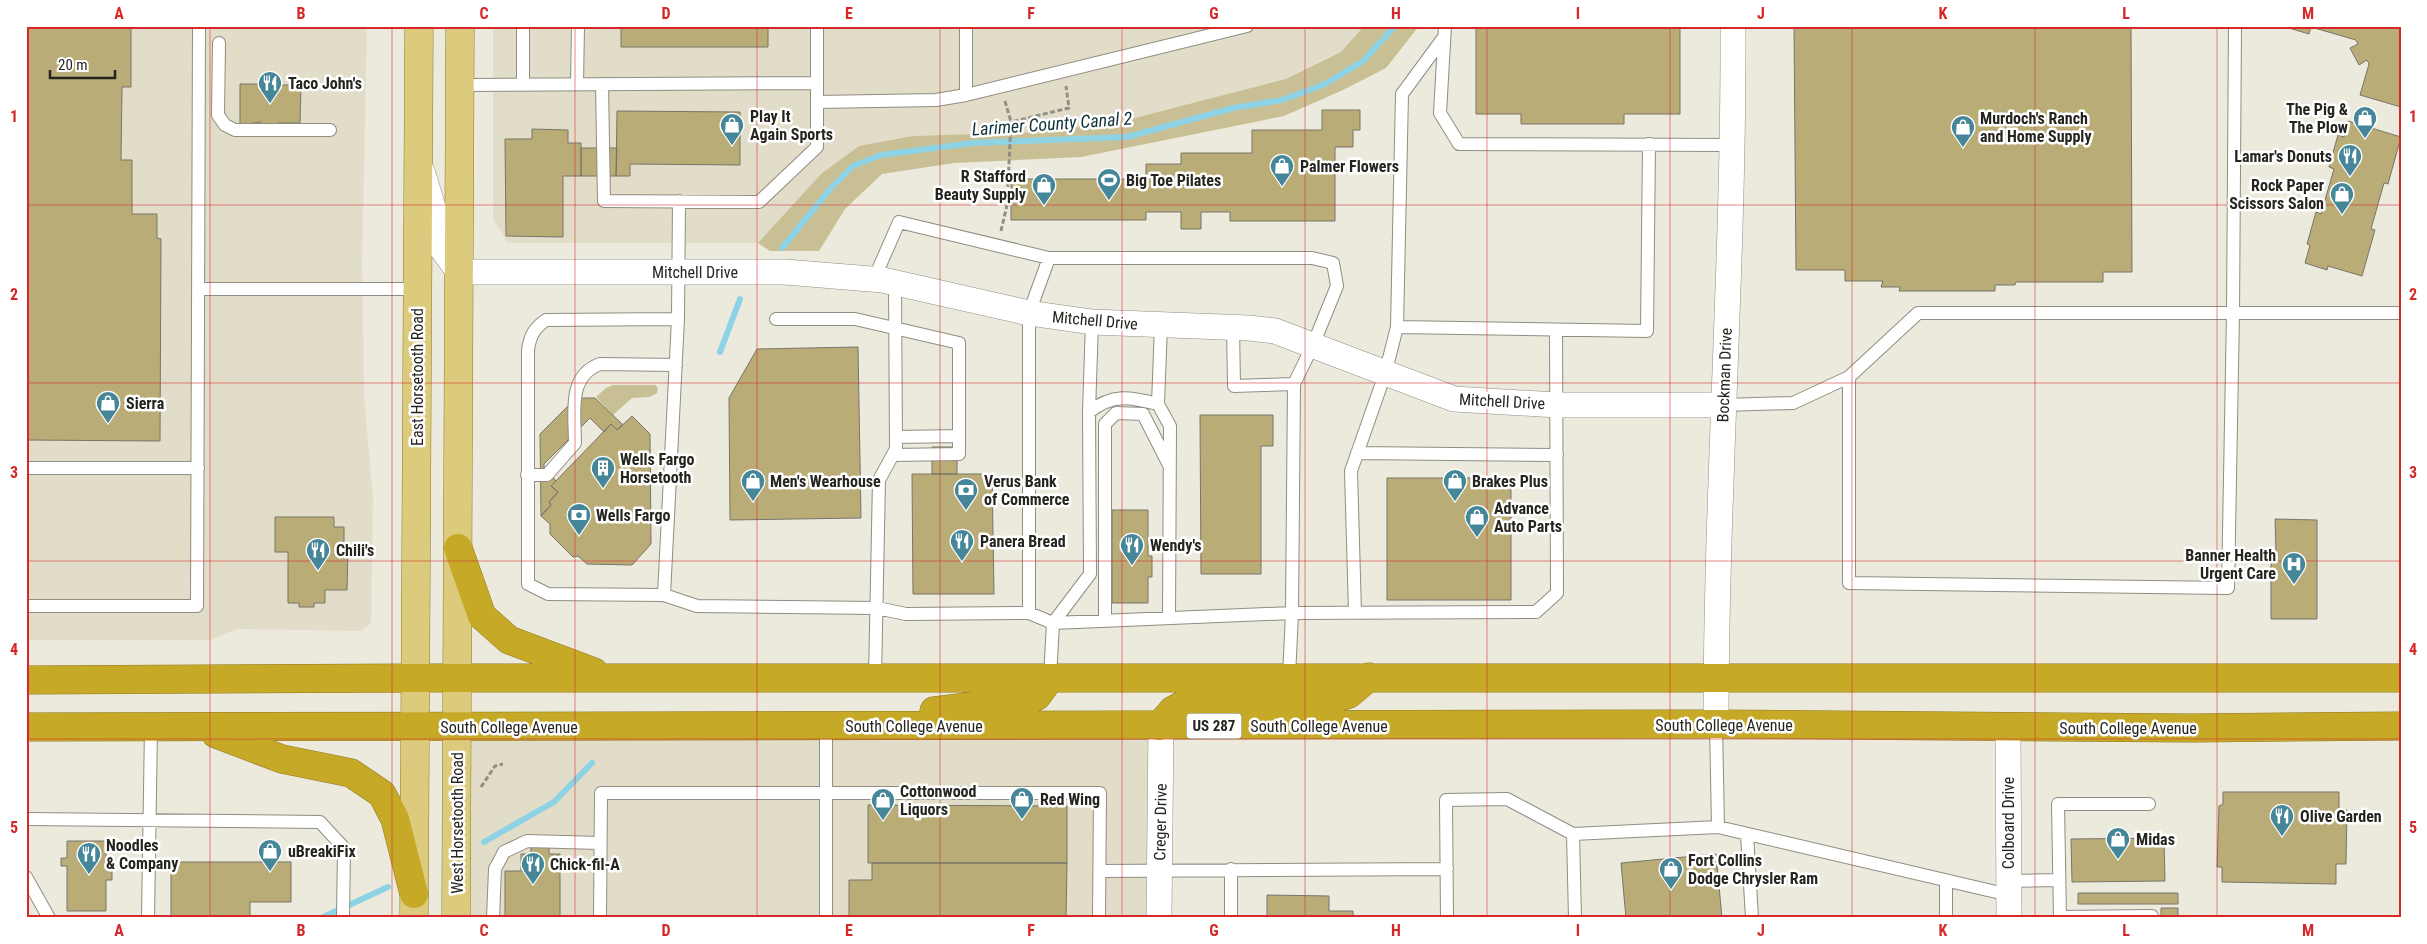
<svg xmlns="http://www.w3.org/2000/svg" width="2427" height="944" viewBox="0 0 2427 944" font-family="'Roboto Condensed',sans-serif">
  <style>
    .built { fill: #e2ddc9 }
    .green { fill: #c9bf95 }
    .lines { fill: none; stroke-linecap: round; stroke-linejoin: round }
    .stream { stroke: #8ed3e5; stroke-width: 6 }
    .building { fill: #baac76; stroke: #78756b }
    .lane-casing { stroke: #908d82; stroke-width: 14 }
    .street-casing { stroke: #908d82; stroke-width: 26 }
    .primary-casing { stroke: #8e7a24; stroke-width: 29 }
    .highway-casing { stroke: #8e7a24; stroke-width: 29 }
    .path { stroke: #908e85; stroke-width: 3; stroke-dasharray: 5 2.5; stroke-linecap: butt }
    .lane { stroke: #fff; stroke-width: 12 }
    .street { stroke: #fff; stroke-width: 25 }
    .primary { stroke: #ddcb7d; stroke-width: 28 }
    .highway { stroke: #c6a927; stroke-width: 28 }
    .grid { fill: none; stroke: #d62828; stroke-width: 1; stroke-opacity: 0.55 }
    .labels { text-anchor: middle; stroke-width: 5; stroke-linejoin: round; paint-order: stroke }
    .shield { fill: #fff; stroke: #666662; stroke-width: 1 }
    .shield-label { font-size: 15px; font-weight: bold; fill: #25241f }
    .poi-label { font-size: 16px; font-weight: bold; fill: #25241f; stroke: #fff; text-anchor: start }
    .street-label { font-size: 16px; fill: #25241f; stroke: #fff }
    .water-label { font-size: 18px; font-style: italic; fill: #10333b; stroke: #fff }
    .neatline { fill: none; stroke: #d62828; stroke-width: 2 }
    .grid-label { font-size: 16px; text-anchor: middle; font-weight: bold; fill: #d62828 }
  </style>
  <rect width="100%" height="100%" fill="#ece9dd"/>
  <path class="built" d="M26,26H367L362,263L364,395L373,499L371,622L362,631L237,629L211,640H26Z
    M493,26H1364L1341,52L1286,79L1123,121L1037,132L913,136L821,174L758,243H508L493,219Z
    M1161,726L1159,918H457V727Z"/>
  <path class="green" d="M1364,26H1419L1386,68L1343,90L1284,116L1081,157L954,163L882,174L845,209L819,251H770L758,243L821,174L859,146L913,136L1037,132L1123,121L1286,79L1341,52Z
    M613,385H655L658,388L657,393L649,397L632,398L613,415L596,397L606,388Z"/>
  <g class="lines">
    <path class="stream" d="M782,248L831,188L853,166L881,155L973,143L1127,137L1233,108L1282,100L1325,84L1363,61L1395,26
      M720,352L740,299
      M484,842L554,802L592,763
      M321,918L388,887"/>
  </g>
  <path class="building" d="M26,26H131V87H122L121,160H132V214H157V238L161,239L160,441L26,440Z
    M621,26H768V47H621Z
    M1476,26H1680V114H1624V124H1521V114H1476Z
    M1794,26H2131L2132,272H2103V282H2016L2015,285H1995V291H1899L1900,287H1881L1883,281H1845V270H1796Z
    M2282,26H2401V107L2360,95L2369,64L2367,60L2359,65L2350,48L2358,44L2356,40L2311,27L2309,34Z
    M259,79H275V85H301L300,123H278V126H262L261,122L240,125V84H259Z
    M1322,110H1360V130H1353V147H1335V221H1230V212H1201V229H1181V212H1146V220H1011V179H1146V164H1181V153H1252V130H1322Z
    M617,111L740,112V165L630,164V176H616Z
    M2348,121L2401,137L2388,184L2384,183L2371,229L2375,230L2362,276L2328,266L2327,270L2305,263L2310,245L2307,244L2316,212L2321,214L2334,169L2329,167L2338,135L2344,137Z
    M532,129L568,130V143H581V176H563V237L506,236L505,139H532Z
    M581,148H617L616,176H581Z
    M858,347L861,518L730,520L729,398L757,349Z
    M576,398H595L623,425L617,430L611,424L604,432L590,418L544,464V467L556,481L551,486L558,492L549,502L551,505L541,516L540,434Z
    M1200,415H1273V446H1261V574H1201Z
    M632,416L650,434L651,544L632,565L587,564L578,556L573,557L550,534V524L541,516L551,505L549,502L558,492L551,486L611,424L617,430Z
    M932,447H957V474H932Z
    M912,474H992L994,594H913Z
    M1387,478H1511V600H1387Z
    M1112,510H1148V556H1152V577H1148V603H1112Z
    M275,517H334V527H344V549H348L347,590H325V603H314V607H299V603H288V552H275Z
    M2275,519L2317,520V619H2271V551H2276Z
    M2223,792H2339V808L2347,810L2346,864H2336V884L2222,882V867H2217L2219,806L2223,804Z
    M868,805L1067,806V863H868Z
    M2164,838L2165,881L2072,882L2071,839Z
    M67,841H106V870H112V880H106V911H67V866H61V858H67Z
    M531,847H549V854H560V918H505V871H521V854H531Z
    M1716,854L1722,918H1626L1621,863Z
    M171,862H291V902H250V917L171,918Z
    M872,863H1067L1066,918H849V880H872Z
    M2078,893H2178V904H2078Z
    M1267,895L1329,896V911H1353V918H1267Z
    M2161,908H2178V918H2161Z"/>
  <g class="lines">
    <g class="lane-casing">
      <path id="lane" d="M966,26V95
        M1445,26L1440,113L1459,144L1733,145
        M1444,37L1402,94L1397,327L1647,331L1649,144
        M219,43L218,115L225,125L235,130H330
        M523,84V26
        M577,84L578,26
        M602,84L604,201L759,202L817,147V26
        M460,85L817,83
        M817,102L936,100L966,95L1247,26
        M874,279L899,222L1049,258H1312L1333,263L1337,286L1313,345L1294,384L1292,613L1536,612L1557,593L1556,330
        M198,289H418
        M678,319L546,320C534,328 530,336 528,350V584L548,594L664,595L697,606L877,608L906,614L1029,613L1053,623L1090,574L1089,412C1113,393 1130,397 1158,404L1170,426L1169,618
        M776,319H855L959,343V436L896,437
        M1233,327L1234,386L1294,384
        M1849,377V583L2228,588L2233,313L2235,26
        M1158,404L1161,325
        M1723,405L1793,403L1849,377L1918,313H2401
        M1089,412L1092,322
        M1357,453L1557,455
        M893,455L959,454V436
        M26,468H198
        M527,475H547L575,443C575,414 567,376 600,364L676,365
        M664,595L678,319L679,201
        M26,606H197L199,26
        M1029,613V313L1049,258
        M1355,613L1351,471L1385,374L1397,327
        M1105,621V424L1116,413L1143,414L1169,465
        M875,678L879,480L896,449L895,283
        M1050,678L1053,623L1292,613L1289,677
        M1716,724L1718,827
        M26,819L320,822L344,848L343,918
        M1573,834L1575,918
        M1747,834L1752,918
        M1100,871L1447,869
        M26,877L49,918
        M2009,881L2059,880
        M2060,917L2152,916V918
        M148,918L151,728
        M493,918L495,869L504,852L527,841L600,843
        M600,918L601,793H1100L1099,918
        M826,918V726
        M1231,918V869
        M1447,918L1446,800L1507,799L1573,834L1718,827L2009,895
        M1946,918V881
        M2060,918L2058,804H2149"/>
    </g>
    <g class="street-casing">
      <path id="street" d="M422,171L437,220V242L459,272H785L883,280L1029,313L1092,322L1249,328L1275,331L1454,399L1557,405H1723
        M1716,724C1716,491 1734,259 1733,26
        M2008,727L2009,918
        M1159,918L1161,726"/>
    </g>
    <g class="primary-casing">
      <path id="primary" d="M414,918L419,26
        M456,918L460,26"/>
    </g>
    <g class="highway-casing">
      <path id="highway" d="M458,548L482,616L509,640L594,672
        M26,680L415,678H2401
        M934,711L1031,699L1037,696L1050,678
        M1159,726L1173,710L1190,701L1322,702L1349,694L1369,677
        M26,727L1716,724L2190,728L2401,726
        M216,734L282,759L351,773L382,794L395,819L414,894"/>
    </g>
    <path class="path" d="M1005,101L1011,122
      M1001,231L1007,205L1011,122L1069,108L1066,86
      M481,787L495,766L503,764"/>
    <use href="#lane" class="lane"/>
    <use href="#street" class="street"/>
    <use href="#primary" class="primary"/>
    <use href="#highway" class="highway"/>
  </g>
  <path class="grid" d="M210,26V918M392,26V918M575,26V918M757,26V918M940,26V918M1122,26V918M1305,26V918M1487,26V918M1670,26V918M1852,26V918M2035,26V918M2217,26V918M26,205H2401M26,383H2401M26,561H2401M26,739H2401"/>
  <defs>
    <g id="restaurant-pin" transform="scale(1.25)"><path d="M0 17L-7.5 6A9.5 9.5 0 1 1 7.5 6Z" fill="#458798" stroke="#fff"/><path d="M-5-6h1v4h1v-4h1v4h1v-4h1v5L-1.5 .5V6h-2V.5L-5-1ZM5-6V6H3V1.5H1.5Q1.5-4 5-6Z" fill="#fff"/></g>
    <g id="shop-pin" transform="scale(1.25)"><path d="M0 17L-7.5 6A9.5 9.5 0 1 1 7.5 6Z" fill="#458798" stroke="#fff"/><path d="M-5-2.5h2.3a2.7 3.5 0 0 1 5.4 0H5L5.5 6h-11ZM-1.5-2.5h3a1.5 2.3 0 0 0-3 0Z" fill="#fff"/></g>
    <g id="stadium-pin" transform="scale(1.25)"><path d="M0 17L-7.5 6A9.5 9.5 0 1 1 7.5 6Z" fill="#458798" stroke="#fff"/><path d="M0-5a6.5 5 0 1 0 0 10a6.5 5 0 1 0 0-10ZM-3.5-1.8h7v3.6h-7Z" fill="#fff"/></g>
    <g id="building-pin" transform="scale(1.25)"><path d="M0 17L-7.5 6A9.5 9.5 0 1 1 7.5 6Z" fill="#458798" stroke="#fff"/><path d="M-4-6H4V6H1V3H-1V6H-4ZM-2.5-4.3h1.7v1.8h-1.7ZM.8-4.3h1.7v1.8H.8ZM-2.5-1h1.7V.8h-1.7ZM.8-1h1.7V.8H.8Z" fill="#fff"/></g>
    <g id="bank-pin" transform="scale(1.25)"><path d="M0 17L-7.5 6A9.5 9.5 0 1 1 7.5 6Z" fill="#458798" stroke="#fff"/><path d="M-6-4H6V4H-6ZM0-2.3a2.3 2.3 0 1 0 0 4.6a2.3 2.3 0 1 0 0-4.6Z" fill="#fff"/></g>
    <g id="hospital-pin" transform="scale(1.25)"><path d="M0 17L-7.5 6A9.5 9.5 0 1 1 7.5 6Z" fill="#458798" stroke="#fff"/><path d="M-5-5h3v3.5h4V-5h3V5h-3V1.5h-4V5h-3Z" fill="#fff"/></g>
  </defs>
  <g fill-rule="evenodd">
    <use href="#restaurant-pin" x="270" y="83"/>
    <use href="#shop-pin" x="2365" y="118"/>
    <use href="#shop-pin" x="732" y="125"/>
    <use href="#shop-pin" x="1963" y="127"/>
    <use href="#restaurant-pin" x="2350" y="156"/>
    <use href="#shop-pin" x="1282" y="166"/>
    <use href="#stadium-pin" x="1109" y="180"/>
    <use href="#shop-pin" x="1044" y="185"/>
    <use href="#shop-pin" x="2342" y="194"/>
    <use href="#shop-pin" x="108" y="403"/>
    <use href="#building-pin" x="603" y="468"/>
    <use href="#shop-pin" x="753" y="481"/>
    <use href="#shop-pin" x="1455" y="481"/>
    <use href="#bank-pin" x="966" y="490"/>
    <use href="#bank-pin" x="579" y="515"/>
    <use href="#shop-pin" x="1477" y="517"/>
    <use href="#restaurant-pin" x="962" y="541"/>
    <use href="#restaurant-pin" x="1132" y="545"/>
    <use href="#restaurant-pin" x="318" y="550"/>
    <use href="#hospital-pin" x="2294" y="564"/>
    <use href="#shop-pin" x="1022" y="799"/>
    <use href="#shop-pin" x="883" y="800"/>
    <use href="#restaurant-pin" x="2282" y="816"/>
    <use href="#shop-pin" x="2118" y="839"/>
    <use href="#shop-pin" x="270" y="851"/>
    <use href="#restaurant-pin" x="89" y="854"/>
    <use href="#restaurant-pin" x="533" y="864"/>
    <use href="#shop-pin" x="1671" y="869"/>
  </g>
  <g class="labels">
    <rect class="shield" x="1186.5" y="713.5" width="55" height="25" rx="4"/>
    <g class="shield-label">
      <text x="1214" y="731">US 287</text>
    </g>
    <g class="poi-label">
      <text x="288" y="89">Taco John's</text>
      <text x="2348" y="115" text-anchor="end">The Pig &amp;<tspan x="2348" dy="18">The Plow</tspan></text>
      <text x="750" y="122">Play It<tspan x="750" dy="18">Again Sports</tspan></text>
      <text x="1980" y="124">Murdoch's Ranch<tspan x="1980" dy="18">and Home Supply</tspan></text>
      <text x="2332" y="162" text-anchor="end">Lamar's Donuts</text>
      <text x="1300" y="172">Palmer Flowers</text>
      <text x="1026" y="182" text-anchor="end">R Stafford<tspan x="1026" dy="18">Beauty Supply</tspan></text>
      <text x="1126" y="186">Big Toe Pilates</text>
      <text x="2324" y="191" text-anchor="end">Rock Paper<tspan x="2324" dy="18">Scissors Salon</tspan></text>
      <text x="126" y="409">Sierra</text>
      <text x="620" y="465">Wells Fargo<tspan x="620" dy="18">Horsetooth</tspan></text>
      <text x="770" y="487">Men's Wearhouse</text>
      <text x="984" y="487">Verus Bank<tspan x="984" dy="18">of Commerce</tspan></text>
      <text x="1472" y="487">Brakes Plus</text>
      <text x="1494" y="514">Advance<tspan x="1494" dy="18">Auto Parts</tspan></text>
      <text x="596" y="521">Wells Fargo</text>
      <text x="980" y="547">Panera Bread</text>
      <text x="1150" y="551">Wendy's</text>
      <text x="336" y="556">Chili's</text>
      <text x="2276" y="561" text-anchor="end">Banner Health<tspan x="2276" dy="18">Urgent Care</tspan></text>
      <text x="900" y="797">Cottonwood<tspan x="900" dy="18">Liquors</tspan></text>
      <text x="1040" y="805">Red Wing</text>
      <text x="2300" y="822">Olive Garden</text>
      <text x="2136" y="845">Midas</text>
      <text x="106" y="851">Noodles<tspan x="106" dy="18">&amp; Company</tspan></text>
      <text x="288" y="857">uBreakiFix</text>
      <text x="1688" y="866">Fort Collins<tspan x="1688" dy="18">Dodge Chrysler Ram</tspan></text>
      <text x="550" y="870">Chick-fil-A</text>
    </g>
    <g class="street-label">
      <text x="695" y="278">Mitchell Drive</text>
      <text transform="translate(1095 320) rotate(5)" y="6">Mitchell Drive</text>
      <text transform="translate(1724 375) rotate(-88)" y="6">Bockman Drive</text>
      <text transform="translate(417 377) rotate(-90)" y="6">East Horsetooth Road</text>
      <text transform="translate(1502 401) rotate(3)" y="6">Mitchell Drive</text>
      <text x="1724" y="731">South College Avenue</text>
      <text x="914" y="732">South College Avenue</text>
      <text x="1319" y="732">South College Avenue</text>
      <text x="509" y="733">South College Avenue</text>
      <text x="2128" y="734">South College Avenue</text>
      <text transform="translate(1160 822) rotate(-89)" y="6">Creger Drive</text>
      <text transform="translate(457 823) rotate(-90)" y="6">West Horsetooth Road</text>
      <text transform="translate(2008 823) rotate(-90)" y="6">Colboard Drive</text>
    </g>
    <g class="water-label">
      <text transform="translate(1052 124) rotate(-4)" y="6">Larimer County Canal 2</text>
    </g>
  </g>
  <rect width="2427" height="944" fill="none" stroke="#ffffff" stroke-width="55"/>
  <path d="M50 70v8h65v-8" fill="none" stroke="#25241f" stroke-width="2.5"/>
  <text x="58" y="70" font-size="15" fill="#25241f" stroke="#ffffff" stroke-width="4" paint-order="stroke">20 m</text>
  <rect x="28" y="28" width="2372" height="888" class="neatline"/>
  <g class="grid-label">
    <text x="119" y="19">A</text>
    <text x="301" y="19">B</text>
    <text x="484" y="19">C</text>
    <text x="666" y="19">D</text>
    <text x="849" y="19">E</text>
    <text x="1031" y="19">F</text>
    <text x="1214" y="19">G</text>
    <text x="1396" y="19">H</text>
    <text x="1578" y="19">I</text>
    <text x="1761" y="19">J</text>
    <text x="1943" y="19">K</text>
    <text x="2126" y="19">L</text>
    <text x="2308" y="19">M</text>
    <text x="14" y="122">1</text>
    <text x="2413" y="122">1</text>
    <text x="14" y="300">2</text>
    <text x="2413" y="300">2</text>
    <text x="14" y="478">3</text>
    <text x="2413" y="478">3</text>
    <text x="14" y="655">4</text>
    <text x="2413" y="655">4</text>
    <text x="14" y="833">5</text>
    <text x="2413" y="833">5</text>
    <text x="119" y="936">A</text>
    <text x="301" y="936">B</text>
    <text x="484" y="936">C</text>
    <text x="666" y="936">D</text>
    <text x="849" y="936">E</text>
    <text x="1031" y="936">F</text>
    <text x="1214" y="936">G</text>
    <text x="1396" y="936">H</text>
    <text x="1578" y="936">I</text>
    <text x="1761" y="936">J</text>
    <text x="1943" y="936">K</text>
    <text x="2126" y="936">L</text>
    <text x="2308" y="936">M</text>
  </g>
</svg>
